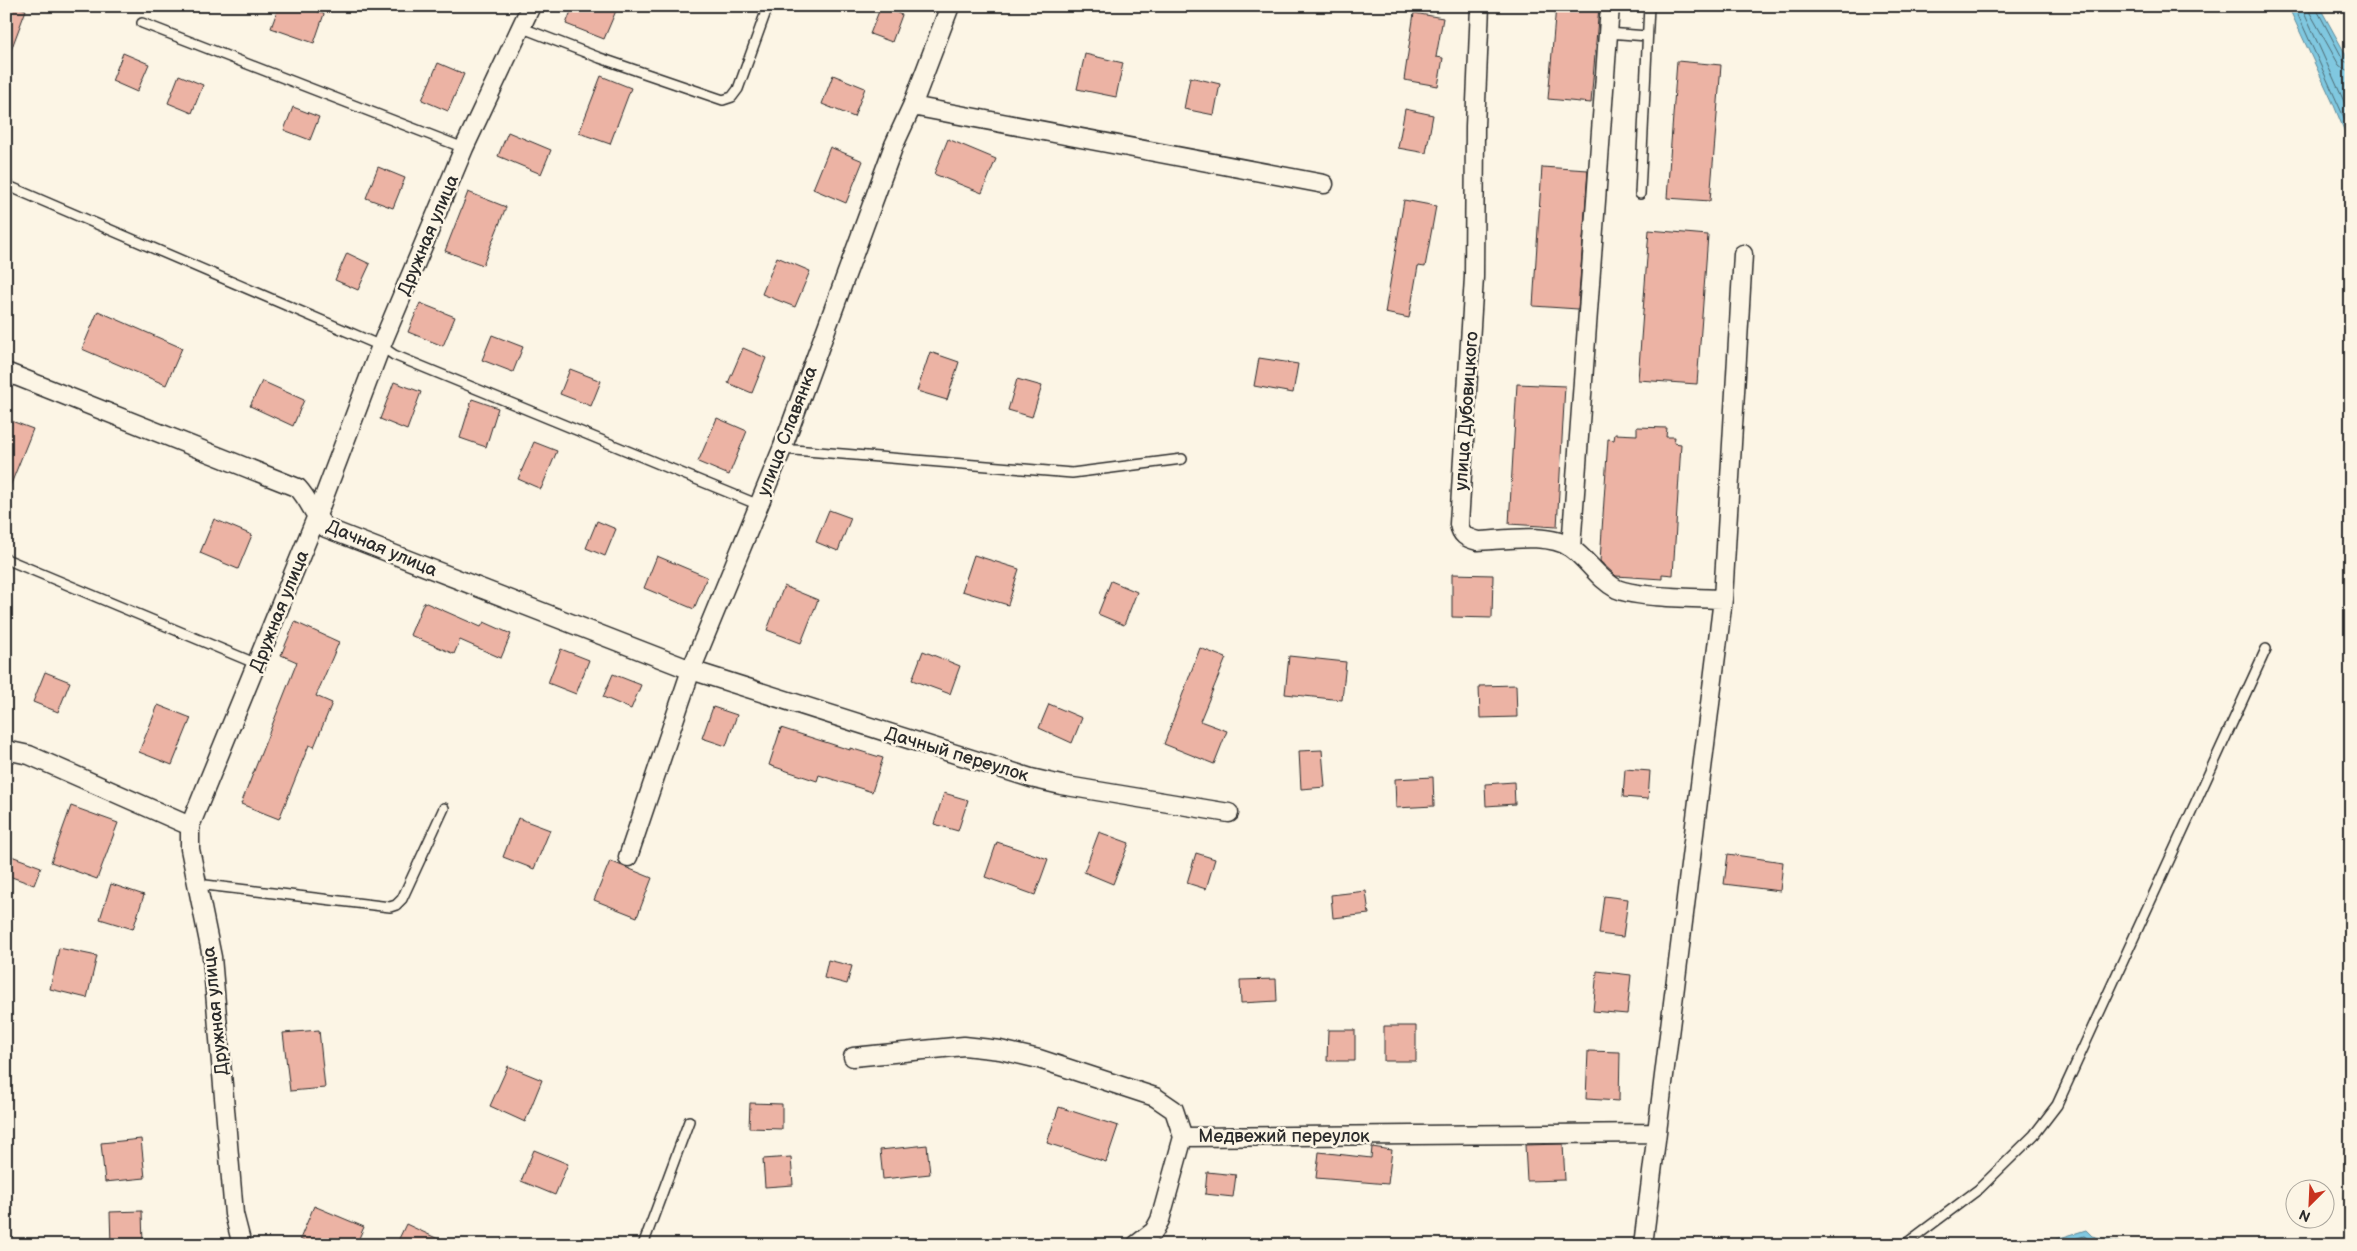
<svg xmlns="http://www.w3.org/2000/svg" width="2357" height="1251" viewBox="0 0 2357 1251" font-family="'Balsamiq Sans',sans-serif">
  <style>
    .water { fill: #80c8e0; stroke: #5e8998 }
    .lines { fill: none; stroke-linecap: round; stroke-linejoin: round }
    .shore { stroke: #4d6a73; stroke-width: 1 }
    .building { fill: #ecb3a4; stroke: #2b2b2b }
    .lane-casing { stroke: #2b2b2b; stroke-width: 12 }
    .street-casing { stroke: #2b2b2b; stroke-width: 21 }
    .lane { stroke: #fcf5e5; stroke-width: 9 }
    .street { stroke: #fcf5e5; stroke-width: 18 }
    .labels { text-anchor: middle; stroke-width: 5; stroke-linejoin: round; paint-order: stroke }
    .street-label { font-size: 18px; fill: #2b2b2b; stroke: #fcf5e5 }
  </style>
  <rect width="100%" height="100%" fill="#fcf5e5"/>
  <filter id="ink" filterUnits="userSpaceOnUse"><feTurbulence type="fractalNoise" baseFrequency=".02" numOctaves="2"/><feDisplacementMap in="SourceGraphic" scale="10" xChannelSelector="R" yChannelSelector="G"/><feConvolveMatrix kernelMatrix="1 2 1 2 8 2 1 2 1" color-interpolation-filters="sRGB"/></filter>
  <g filter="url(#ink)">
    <path class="water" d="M2288,6H2319L2351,64V147L2333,103Z
      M2086,1230L2092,1236L2128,1245H2046L2047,1242Z"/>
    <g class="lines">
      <path class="shore" d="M2294,6L2351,133
        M2301,6L2351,117
        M2309,6L2310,13L2339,65L2344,69L2351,71
        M2315,6L2344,61L2351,64
        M2054,1245L2084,1236L2090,1240L2108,1245"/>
    </g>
    <path class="building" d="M6,6H15L26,10L8,58H6Z
      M279,6H303L324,14L314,43L271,28Z
      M573,6H618L604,39L566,24Z
      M881,6L902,15L892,42L870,34Z
      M1556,6H1599L1591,103L1548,99Z
      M1414,13L1443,18L1436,57L1443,58L1438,86L1404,80Z
      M123,53L149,64L137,92L112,81Z
      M1085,54L1123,63L1116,97L1077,89Z
      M1677,61L1721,65L1710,201L1667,198Z
      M438,63L464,74L448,111L422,100Z
      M179,75L203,85L192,113L168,103Z
      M833,75L865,88L854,117L822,104Z
      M601,76L631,88L610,144L579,133Z
      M1190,77L1220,84L1214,115L1184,109Z
      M293,107L319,117L310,140L284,130Z
      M1405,109L1433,115L1426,153L1398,148Z
      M508,132L551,150L541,174L498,156Z
      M948,139L996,159L982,193L934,174Z
      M830,147L863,161L846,203L813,189Z
      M378,167L405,178L393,208L366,198Z
      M1542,167L1588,170L1578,309L1533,306Z
      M468,192L506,207L483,265L445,251Z
      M1404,200L1436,206L1425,267L1418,266L1409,318L1385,313Z
      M1649,230L1708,235L1697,384L1638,380Z
      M347,253L370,264L358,290L335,280Z
      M777,257L810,271L795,307L762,294Z
      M420,303L455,317L443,346L408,332Z
      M98,311L182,348L166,385L82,349Z
      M492,335L523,347L513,372L482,360Z
      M743,348L766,358L752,393L728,383Z
      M930,352L959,362L947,400L917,391Z
      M1259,358L1298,364L1293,393L1254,386Z
      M570,369L601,381L591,406L560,394Z
      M1017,379L1042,386L1032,417L1008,410Z
      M262,381L304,400L293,426L250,406Z
      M394,382L421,392L407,430L380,419Z
      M1517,384L1565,386L1557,527L1509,524Z
      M472,399L498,408L486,447L460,438Z
      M717,418L747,431L729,475L698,462Z
      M6,419L33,429L7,494L6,493Z
      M1637,427L1667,428L1666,437H1675L1674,443L1681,444L1673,575L1662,574V579L1616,576L1600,561L1608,439L1614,440L1615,434L1637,435Z
      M534,442L557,451L541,489L518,479Z
      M829,510L851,518L838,551L816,542Z
      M214,519L252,535L238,569L200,553Z
      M597,521L616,529L605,556L586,548Z
      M974,555L1019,569L1008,605L962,591Z
      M657,556L707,577L694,609L644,588Z
      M1452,574L1493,575L1492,618L1452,617Z
      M1111,581L1137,592L1124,625L1098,614Z
      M784,586L818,600L801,643L767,630Z
      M424,602L481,627L484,622L511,634L501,658L460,640L454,654L410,635Z
      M295,622L339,642L316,696L332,703L314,747L309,745L279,819L241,804L297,662L281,655Z
      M1200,648L1226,658L1200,721L1227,731L1214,764L1164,744Z
      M561,649L589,660L576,694L548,683Z
      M923,651L960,666L950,694L912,680Z
      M1289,656L1346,662L1342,700L1285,694Z
      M45,672L70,682L58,712L33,702Z
      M613,674L641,685L631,709L603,697Z
      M1516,685L1517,717L1480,718L1479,686Z
      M1049,704L1082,718L1072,743L1039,728Z
      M158,705L191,718L172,765L139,752Z
      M713,707L737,715L726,746L702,738Z
      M781,728L850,750V748L883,758L872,792L819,775L817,781L769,765Z
      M1322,750L1325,787L1301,789L1299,751Z
      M1625,769L1650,771L1648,799L1623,797Z
      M1433,777L1434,806L1396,808L1395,779Z
      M1514,782L1515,804L1486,806L1485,784Z
      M944,793L968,800L958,831L934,824Z
      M71,806L118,823L97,879L51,862Z
      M518,818L550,830L534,869L503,857Z
      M1099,832L1129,843L1113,884L1084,872Z
      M997,842L1048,859L1035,895L985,877Z
      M1196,853L1215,859L1206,889L1187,883Z
      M6,854L41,867L34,885L6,875Z
      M1728,854L1783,862L1780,891L1724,884Z
      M610,861L652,878L637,917L594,900Z
      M111,884L144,895L133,929L100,919Z
      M1366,891L1369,914L1333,918L1331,895Z
      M1604,896L1628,899L1623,937L1599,934Z
      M59,948L97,956L87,998L50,989Z
      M828,960L852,966L847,984L824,978Z
      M1597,971L1631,975L1627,1014L1593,1011Z
      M1276,979L1277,1001L1241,1003L1240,980Z
      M1384,1026H1416V1061H1384Z
      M319,1030L325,1088L290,1091L283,1033Z
      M1328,1030H1355V1061H1327Z
      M1588,1051L1620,1052L1619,1101L1586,1099Z
      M508,1066L542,1080L525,1122L490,1106Z
      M750,1103L782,1104V1129L749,1128Z
      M1059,1107L1118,1126L1106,1162L1047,1143Z
      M141,1139L145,1178L105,1182L101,1143Z
      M1563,1144L1565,1180L1527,1181L1525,1145Z
      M927,1145L930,1174L883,1179L880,1150Z
      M1372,1147L1392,1150L1388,1184L1316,1178L1319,1152L1371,1158Z
      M534,1150L568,1164L555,1195L521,1181Z
      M791,1157L793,1185L765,1187L763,1159Z
      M1207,1172L1236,1175L1233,1197L1205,1194Z
      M314,1206L364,1227L356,1245H312L300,1239Z
      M142,1211L143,1245H111L110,1212Z
      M406,1224L451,1245H396Z"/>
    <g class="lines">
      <g class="lane-casing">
        <path id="lane" d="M142,23L464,148
          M520,27L600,58L723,100L732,97L738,89L768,6
          M1608,33L1647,36
          M6,185L381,346L394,355L759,505
          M1640,194L1649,6
          M782,449L1072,473L1182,459
          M6,559L257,664
          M197,884L390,907L396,905L402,899L444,808
          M643,1245L689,1121
          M1904,1245L1979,1189L2034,1135L2057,1105L2266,649"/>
      </g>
      <g class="street-casing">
        <path id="street" d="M1480,6L1475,126L1474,277L1459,524C1461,535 1466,538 1478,541C1503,540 1550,532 1571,548C1588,560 1598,579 1617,589C1637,598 1698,598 1723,599
          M912,106L1324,184
          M6,372L298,488C310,501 314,516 326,528L691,670L1031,778L1061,785L1229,813
          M1571,548L1610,6
          M6,750L29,755L190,826
          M628,857L691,670L782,449L894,145L912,106L950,6
          M853,1057L964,1046L1000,1050L1039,1059L1155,1097L1174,1110L1183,1137L1656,1133
          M242,1245L234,1214L212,957L190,849V826L316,518L381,346L464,148L531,6
          M1136,1245L1154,1231L1160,1220L1183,1137
          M1643,1245L1723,599L1743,254"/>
      </g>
      <use href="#lane" class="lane"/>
      <use href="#street" class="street"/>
    </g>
  </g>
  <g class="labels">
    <g class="street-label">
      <text transform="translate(428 235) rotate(-67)" y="6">Дружная улица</text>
      <text transform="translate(1466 411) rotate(-86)" y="6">улица Дубовицкого</text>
      <text transform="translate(787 431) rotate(-69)" y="6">улица Славянка</text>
      <text transform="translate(382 548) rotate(23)" y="6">Дачная улица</text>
      <text transform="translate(279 611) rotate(-68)" y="6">Дружная улица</text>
      <text transform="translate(957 754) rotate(17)" y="6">Дачный переулок</text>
      <text transform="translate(215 1011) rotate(-96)" y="6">Дружная улица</text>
      <text x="1284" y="1142">Медвежий переулок</text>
    </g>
  </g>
  <rect width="2357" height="1251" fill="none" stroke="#fcf5e5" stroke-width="25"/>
  <rect x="12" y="12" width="2332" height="1226" fill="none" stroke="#2b2b2b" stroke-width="2" filter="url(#ink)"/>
  <g transform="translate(2310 1204) rotate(204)"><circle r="24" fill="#fcf5e5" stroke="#a8a49b"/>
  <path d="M0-4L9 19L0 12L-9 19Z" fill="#c8321e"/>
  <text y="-8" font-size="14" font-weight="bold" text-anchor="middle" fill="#2b2b2b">N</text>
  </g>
</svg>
